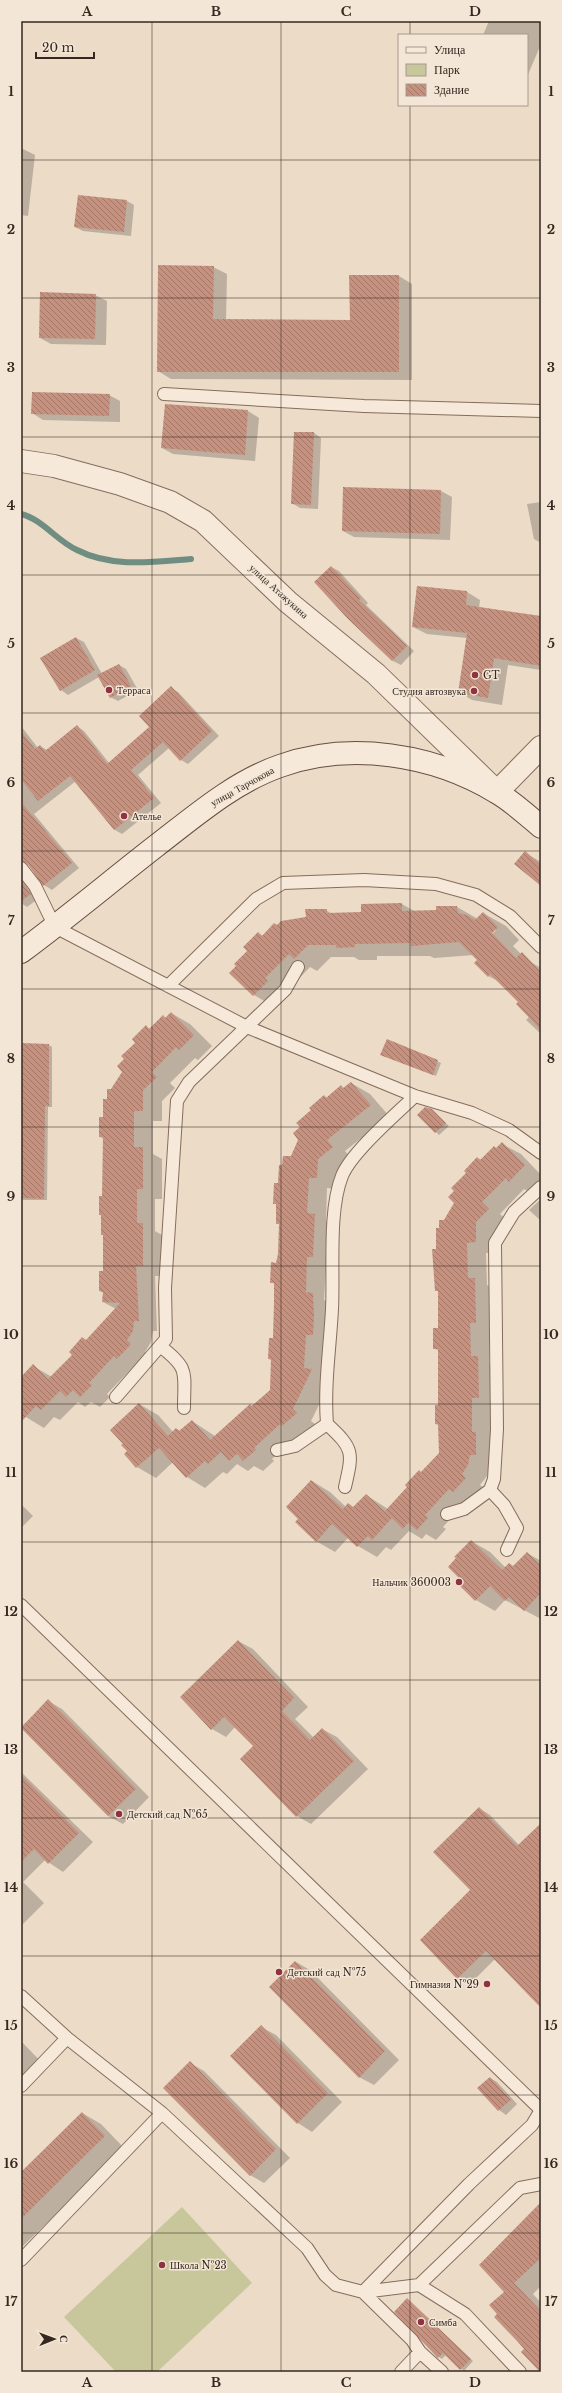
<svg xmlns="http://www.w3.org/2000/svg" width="562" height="2393" viewBox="0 0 562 2393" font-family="'Libre Baskerville',serif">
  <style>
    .green { fill: #c8c79b }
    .shadow { fill: #0003; fill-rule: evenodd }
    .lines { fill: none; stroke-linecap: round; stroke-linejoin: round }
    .stream { stroke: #6f8d81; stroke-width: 6 }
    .building { fill: url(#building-back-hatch) }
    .service-casing { stroke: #856d5d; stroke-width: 14 }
    .minor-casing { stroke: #856d5d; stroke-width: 24 }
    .secondary-casing { stroke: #674e41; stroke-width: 24 }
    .service { stroke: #f6e9d9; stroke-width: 12 }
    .minor { stroke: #f6e9d9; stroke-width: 22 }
    .secondary { stroke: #f6e9d9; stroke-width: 22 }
    .grid { fill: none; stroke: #362820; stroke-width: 1; stroke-opacity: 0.55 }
    .poi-dot { fill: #8f3241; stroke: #f3e6d6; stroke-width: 1.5 }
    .labels { text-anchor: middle; stroke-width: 3; stroke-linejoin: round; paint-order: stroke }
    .street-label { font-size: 10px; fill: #362820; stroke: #f3e6d6 }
    .poi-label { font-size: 10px; fill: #362820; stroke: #f3e6d6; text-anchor: start }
    .neatline { fill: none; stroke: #362820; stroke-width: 1.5 }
    .grid-label { font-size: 13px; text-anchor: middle; font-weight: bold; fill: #362820 }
  </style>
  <defs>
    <pattern id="building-back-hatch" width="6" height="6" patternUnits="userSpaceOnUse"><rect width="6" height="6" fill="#c6927f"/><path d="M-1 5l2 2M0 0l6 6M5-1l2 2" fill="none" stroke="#a27768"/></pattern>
  </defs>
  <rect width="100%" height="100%" fill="#ebdbc7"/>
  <path class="green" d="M182,2207L252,2283L157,2372H116L64,2317Z"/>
  <path class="shadow" d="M489,21H541V44L527,77V35H483Z
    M21,148L35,155L28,216L21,215Z
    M127,201L134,205L131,236L83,231L75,227Z
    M213,267L227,274L226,320L351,321L399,276L412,284V380L171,379L158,371Z
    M95,295L107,301L106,345L51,344L40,338Z
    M109,395L120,401V422L43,420L32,413Z
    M248,411L259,418L255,461L173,454L162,448Z
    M314,433L321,438L318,509L300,508L292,503Z
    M441,491L452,497L450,540L354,537L343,531Z
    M541,502V543L534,539L527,504Z
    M331,567L339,571L368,603L366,605L414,651L401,665L393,661L348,617Z
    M417,587L467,592L480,600L479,608L541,617V670L508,665L502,705L472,700L459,692L467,638L427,634L413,627Z
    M76,638L84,642L102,674L119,665L126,669L138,690L118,701L110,697L99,677L68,695L61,690Z
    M171,688L178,692L219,736L188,764L181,760L169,748L138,775L161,803L122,834L115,830L76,781L34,814L79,868L52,890L44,885L29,865L25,866L38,899L27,907L21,903V726L38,748L40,746L47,750L77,726L84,731L109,763L150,727Z
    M525,853L541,862V885Z
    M402,904L414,911H437L457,907L478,919L483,913L506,926L519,940L513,946L527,960L541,968V1034L526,1020L529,1017L520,1002L500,982L488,976L474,955L434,958L430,956H377V960H359L354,957H331L317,971L310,967L287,991L290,994L276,1008L254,995L248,951L258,933L263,936L278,926L326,910L332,914L362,913ZM493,930H496L489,937Z
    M171,1013L190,1024L212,1046L198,1060L195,1058L170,1083L175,1088L162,1101V1121H153V1154L162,1159V1199H155V1231L162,1235V1276H155L157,1331H153L151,1342L145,1352L149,1355L136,1369L133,1367L107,1394L110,1397L100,1407L91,1402L85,1407L78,1402L60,1420L54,1417L44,1428L21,1414V1377L33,1366L52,1377L116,1309L103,1302L104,1293L100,1291L104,1272V1236L102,1216L100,1215L103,1197L104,1139L100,1137L108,1100L112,1090L124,1072L125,1059L146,1027L150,1029L163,1016L166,1018Z
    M387,1040L441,1063L436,1076L381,1055Z
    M21,1044L49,1045L52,1047V1107H48L47,1200H21Z
    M351,1083L370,1094L389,1116L345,1151L351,1158L337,1170L336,1189L327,1188L326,1221L334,1226L331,1267H326L324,1300L332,1304L331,1381L311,1421L315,1424L301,1436L299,1435L272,1459L274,1461L263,1471L254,1466L248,1471L237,1464L227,1474L223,1472L205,1488L187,1477L173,1462L156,1478L137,1467L128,1451L139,1404L158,1415L173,1432L177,1429L181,1431L192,1421L215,1436L271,1390L272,1361L269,1359L274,1339L275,1284L271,1282L279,1254L280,1225L277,1223V1205L274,1203L283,1166L291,1157L300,1139L301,1127L324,1096L328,1098L341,1087L344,1089Z
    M431,1110L449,1126L439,1135L418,1115Z
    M502,1144L521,1154L541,1175V1179L529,1192L524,1189L500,1214L507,1220L495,1253H486L487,1285L494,1289L495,1333H489V1363L497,1367L498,1409H490L491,1442L495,1465L489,1466L487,1476L480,1485L485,1489L468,1500L443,1527L446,1529L436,1540L426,1534L422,1539L409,1531L391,1550L386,1547L377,1557L358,1546L348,1538L335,1552L316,1541L299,1519L312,1481L330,1492L346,1507L349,1504L354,1508L366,1495L388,1509L440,1454L439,1426L436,1424L439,1406V1351L434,1348L439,1329V1292L436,1290L440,1229L455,1203L467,1173L478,1158L481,1160Z
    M540,1200H541V1221L529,1210Z
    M21,1504L33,1516L21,1528Z
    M471,1541L490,1552L506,1568L514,1567L527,1553L541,1561V1619L505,1600L495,1611L476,1600L460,1577Z
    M238,1641L253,1649L308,1707L295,1719L314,1738L322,1729L337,1737L368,1769L311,1824L297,1816L241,1759L254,1746L235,1727L226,1737L212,1729Z
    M48,1701L62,1709L149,1797L123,1824L108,1816L21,1727Z
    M21,1772L93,1842L63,1872L45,1860L23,1882L44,1903L21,1926Z
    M479,1808L490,1815L519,1845L541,1824V2006L495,1959L469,1985L458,1978L472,1890Z
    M296,1962L310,1970L399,2060L374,2085L359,2077Z
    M261,2027L276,2035L342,2102L312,2132L298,2123L232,2056Z
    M21,2041L46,2067L21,2091Z
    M190,2063L204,2071L290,2158L264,2183L250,2175Z
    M490,2078L497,2082L517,2104L506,2115L499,2110Z
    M82,2113L101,2124L124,2148L21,2248V2173Z
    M541,2204V2286L533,2294L541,2303V2371L523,2352L525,2349L498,2314L505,2292Z
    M407,2299L473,2361L464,2371L446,2355L442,2359L439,2357L395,2312Z"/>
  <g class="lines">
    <path class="stream" d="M21,514C42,519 57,541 77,550C112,568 153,562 191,559"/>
  </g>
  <path class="building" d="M78,195L127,200L124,232L74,227Z
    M158,265L214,266L213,319L350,320L349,275H399V372H157Z
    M40,292L96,294L95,339L39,338Z
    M32,392L110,394L109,416L31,414Z
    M165,404L248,410L245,455L161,448Z
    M294,432H314L311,505L291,504Z
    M343,487L441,490L440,534L342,531Z
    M331,566L361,598L359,600L407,646L392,661L347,618L314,582Z
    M417,586L467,591L466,605L541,616V666L494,658L488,698L458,693L467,633L412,627Z
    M76,637L95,670L60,691L40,658Z
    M119,664L131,686L110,698L97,675Z
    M171,686L212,731L180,761L163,742L131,770L154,798L114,830L70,776L38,801L21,779V731L35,749L40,745L45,751L77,725L107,764L149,727L139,716Z
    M21,802L72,863L43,886L27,863L21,861Z
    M525,851L541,865V886L514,864Z
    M21,880L31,894L21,901Z
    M402,903V911L436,910V906H457L458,913L467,915L475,920L483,912L498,927L492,933L516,958L522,952L541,972V1030L516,1004L518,1002L490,974L488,977L474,963L477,960L459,942L411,946V943L355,944V947L336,948V945H308L294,959L289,954L265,978L268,981L253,996L229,973L236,966L234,964L247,951L243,947L258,932L262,936L274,923L277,925L281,921L306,917L305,909H327V913L361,912V904Z
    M171,1012L194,1035L179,1050L176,1047L152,1072L157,1077L143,1090V1111H134V1147H143V1189H137V1223H143V1266H136L139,1321H134L133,1331L127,1340L131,1344L117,1359L114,1356L89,1383L92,1385L80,1397L73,1390L66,1397L60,1391L41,1410L36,1406L21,1422V1377L33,1364L48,1379L72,1355L69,1352L82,1337L86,1340L120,1303L102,1302L103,1292L99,1291V1271H103V1235H101V1215H99V1196H102L103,1137H99V1117H103V1099H107V1089H111L122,1072L117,1066L124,1059L121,1056L135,1043L132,1039L146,1025L149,1029L163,1015L165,1018Z
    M387,1039L438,1060L433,1075L380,1055Z
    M21,1043L49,1044V1106H45L44,1199L21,1198Z
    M351,1082L371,1105L327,1140L333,1147L318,1159L317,1178H309L307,1213L315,1214L313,1257H307L306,1292L313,1293L314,1314L313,1335H306L304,1368L312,1369L293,1409L297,1413L282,1426L280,1424L254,1448L256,1450L243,1461L237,1454L229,1461L221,1452L208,1464L205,1461L186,1478L159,1448L136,1468L124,1454L127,1451L121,1445L123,1444L110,1430L139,1403L168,1436L176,1428L179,1431L192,1420L210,1440L250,1404L252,1406L270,1390L271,1359H268L269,1338H273L274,1302V1283H270L271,1262L276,1263L278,1254L279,1224H276V1204H273L274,1183H278L279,1165H282L283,1156H291L298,1140L293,1133L300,1127L296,1123L311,1110L309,1108L324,1095L326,1098L341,1085L343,1088Z
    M425,1107L432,1109L446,1123L435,1133L417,1115Z
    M502,1142L525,1165L509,1182L506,1178L482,1202L489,1209L476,1222V1242L467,1243L468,1278H475L476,1323H470L471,1356H478L479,1398H472V1432H476V1455H470L468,1465L462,1474L466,1478L453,1492L449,1489L425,1515L428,1518L417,1530L408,1523L403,1529L385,1511L407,1487L405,1485L419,1470L421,1472L439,1453L438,1424H435V1405H438V1349H433V1328H438V1291H435L432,1249H436V1228H439V1220H444L454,1203L448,1197L454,1191L451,1188L466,1173L464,1171L477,1157L480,1160L494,1146L496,1148Z
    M311,1480L343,1509L348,1503L353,1507L366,1494L392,1518L372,1540L368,1536L357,1547L332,1524L316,1542L295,1522L298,1519L286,1507Z
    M471,1540L502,1570L509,1563L513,1566L527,1552L541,1566V1593L524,1611L509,1597L505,1601L490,1586L475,1601L455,1581L458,1577L448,1567L456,1558L454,1557Z
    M238,1640L294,1698L282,1711L310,1740L322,1728L354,1761L296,1817L240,1759L253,1746L224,1717L211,1730L180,1697Z
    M48,1699L136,1789L108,1816L21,1728Z
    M21,1775L79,1833L48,1864L34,1849L21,1862Z
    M479,1807L517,1846L541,1823V2008L486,1951L457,1979L420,1940L470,1890L433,1852Z
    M295,1961L385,2051L359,2078L269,1987Z
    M261,2025L328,2093L297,2124L230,2056Z
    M190,2061L276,2149L250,2176L163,2088Z
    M490,2077L511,2100L498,2111L477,2088Z
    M82,2112L105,2136L21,2219V2172Z
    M541,2202V2258L514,2283L541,2311L540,2372L521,2352L524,2349L518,2342L494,2317L497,2314L489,2305L504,2292L479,2265Z
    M407,2298L471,2359L460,2370L443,2353L438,2358L394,2312Z"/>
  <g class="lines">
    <g class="service-casing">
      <path id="service" d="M164,394L364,406L541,411
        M21,868L35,886L55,927L247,1027L415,1096L472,1113L509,1130L541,1153
        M168,986L256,899L283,883L364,880L436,884L476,895L510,916L541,947
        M160,1346C190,1369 184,1372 184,1408
        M116,1397L166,1339L165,1288L177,1101L189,1082L285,990L298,967
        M327,1424C354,1449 353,1452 345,1487
        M277,1450L295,1446L327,1424C324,1385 330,1348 332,1309C334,1271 328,1211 342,1176C351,1153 395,1115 415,1096
        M490,1490L504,1505L517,1528L507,1550
        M447,1514L464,1509L490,1490L494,1479L497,1429L495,1243L514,1212L541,1187
        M21,1605L541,2110L532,2125L469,2184L363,2292L336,2285L325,2275L307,2248L162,2113L67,2038L21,1996
        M21,2086L67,2038
        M21,2260L162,2113
        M420,2352L442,2372
        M401,2372L420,2352L412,2340L363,2292L419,2285
        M520,2372L465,2314L419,2285L520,2188L541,2184"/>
    </g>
    <g class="minor-casing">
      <path id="minor" d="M21,461L54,466L120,484L170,502L203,521L288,602L376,674L497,792L541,747"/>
    </g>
    <g class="secondary-casing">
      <path id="secondary" d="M21,952C67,918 111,881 156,846C195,816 234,782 280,766C350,741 433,754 496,792C512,801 527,815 541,827"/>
    </g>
    <use href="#service" class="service"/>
    <use href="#minor" class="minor"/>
    <use href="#secondary" class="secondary"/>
  </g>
  <path class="grid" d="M152,21V2372M281,21V2372M410,21V35M410,105V2372M21,160H541M21,298H541M21,437H541M21,575H541M21,713H541M21,851H541M21,989H541M21,1127H541M21,1266H541M21,1404H541M21,1542H541M21,1680H541M21,1818H541M21,1956H541M21,2095H541M21,2233H541"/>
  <g class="poi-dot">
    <circle cx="475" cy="675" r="4"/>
    <circle cx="109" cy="690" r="4"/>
    <circle cx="474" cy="691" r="4"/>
    <circle cx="124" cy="816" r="4"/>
    <circle cx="459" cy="1582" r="4"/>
    <circle cx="119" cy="1814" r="4"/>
    <circle cx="279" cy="1972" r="4"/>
    <circle cx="487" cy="1984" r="4"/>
    <circle cx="162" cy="2265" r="4"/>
    <circle cx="421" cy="2322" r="4"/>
  </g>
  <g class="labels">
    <g class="street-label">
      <text transform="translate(279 591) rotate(42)" y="4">улица Атажукина</text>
      <text transform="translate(242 786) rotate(-29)" y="4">улица Тарчокова</text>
    </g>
    <g class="poi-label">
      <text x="483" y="679">GT</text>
      <text x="117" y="694">Терраса</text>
      <text x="466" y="695" text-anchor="end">Студия автозвука</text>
      <text x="132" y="820">Ателье</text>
      <text x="451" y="1586" text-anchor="end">Нальчик 360003</text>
      <text x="127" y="1818">Детский сад №65</text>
      <text x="287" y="1976">Детский сад №75</text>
      <text x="479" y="1988" text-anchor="end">Гимназия №29</text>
      <text x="170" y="2269">Школа №23</text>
      <text x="429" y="2326">Симба</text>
    </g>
  </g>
  <rect width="562" height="2393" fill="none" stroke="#f3e6d6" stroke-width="44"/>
  <rect x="398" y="34" width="130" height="72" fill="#f3e6d6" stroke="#a79a8d"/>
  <rect x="406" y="47" width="20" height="6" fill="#f6e9d9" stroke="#a79a8d"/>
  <text x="434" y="54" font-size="12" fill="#362820">Улица</text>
  <rect x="406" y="64" width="20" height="12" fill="#c8c79b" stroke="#a79a8d"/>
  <text x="434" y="74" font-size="12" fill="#362820">Парк</text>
  <rect x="406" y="84" width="20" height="12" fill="url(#building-back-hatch)" stroke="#a79a8d"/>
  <text x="434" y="94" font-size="12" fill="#362820">Здание</text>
  <g transform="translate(54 2339) rotate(89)" stroke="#f3e6d6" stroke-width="3" paint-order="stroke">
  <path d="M0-3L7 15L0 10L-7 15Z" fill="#362820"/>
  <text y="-6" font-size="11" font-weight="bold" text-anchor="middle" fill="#362820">С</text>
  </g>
  <path d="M36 52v6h58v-6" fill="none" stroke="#362820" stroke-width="2"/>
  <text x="42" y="52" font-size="12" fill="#362820" stroke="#f3e6d6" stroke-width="3" paint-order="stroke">20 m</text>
  <rect x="22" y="22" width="518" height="2349" class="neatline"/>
  <g class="grid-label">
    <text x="87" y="16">A</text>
    <text x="216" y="16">B</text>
    <text x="346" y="16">C</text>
    <text x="475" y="16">D</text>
    <text x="11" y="96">1</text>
    <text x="551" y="96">1</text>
    <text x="11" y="234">2</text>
    <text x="551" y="234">2</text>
    <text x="11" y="372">3</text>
    <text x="551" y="372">3</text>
    <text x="11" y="510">4</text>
    <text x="551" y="510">4</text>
    <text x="11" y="648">5</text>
    <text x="551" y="648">5</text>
    <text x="11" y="787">6</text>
    <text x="551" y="787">6</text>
    <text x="11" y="925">7</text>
    <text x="551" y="925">7</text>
    <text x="11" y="1063">8</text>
    <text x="551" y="1063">8</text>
    <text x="11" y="1201">9</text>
    <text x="551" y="1201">9</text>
    <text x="11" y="1339">10</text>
    <text x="551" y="1339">10</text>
    <text x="11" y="1477">11</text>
    <text x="551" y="1477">11</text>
    <text x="11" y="1616">12</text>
    <text x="551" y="1616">12</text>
    <text x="11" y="1754">13</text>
    <text x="551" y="1754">13</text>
    <text x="11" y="1892">14</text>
    <text x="551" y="1892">14</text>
    <text x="11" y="2030">15</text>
    <text x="551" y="2030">15</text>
    <text x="11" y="2168">16</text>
    <text x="551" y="2168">16</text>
    <text x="11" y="2306">17</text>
    <text x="551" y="2306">17</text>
    <text x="87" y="2387">A</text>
    <text x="216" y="2387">B</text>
    <text x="346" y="2387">C</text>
    <text x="475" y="2387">D</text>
  </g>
</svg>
